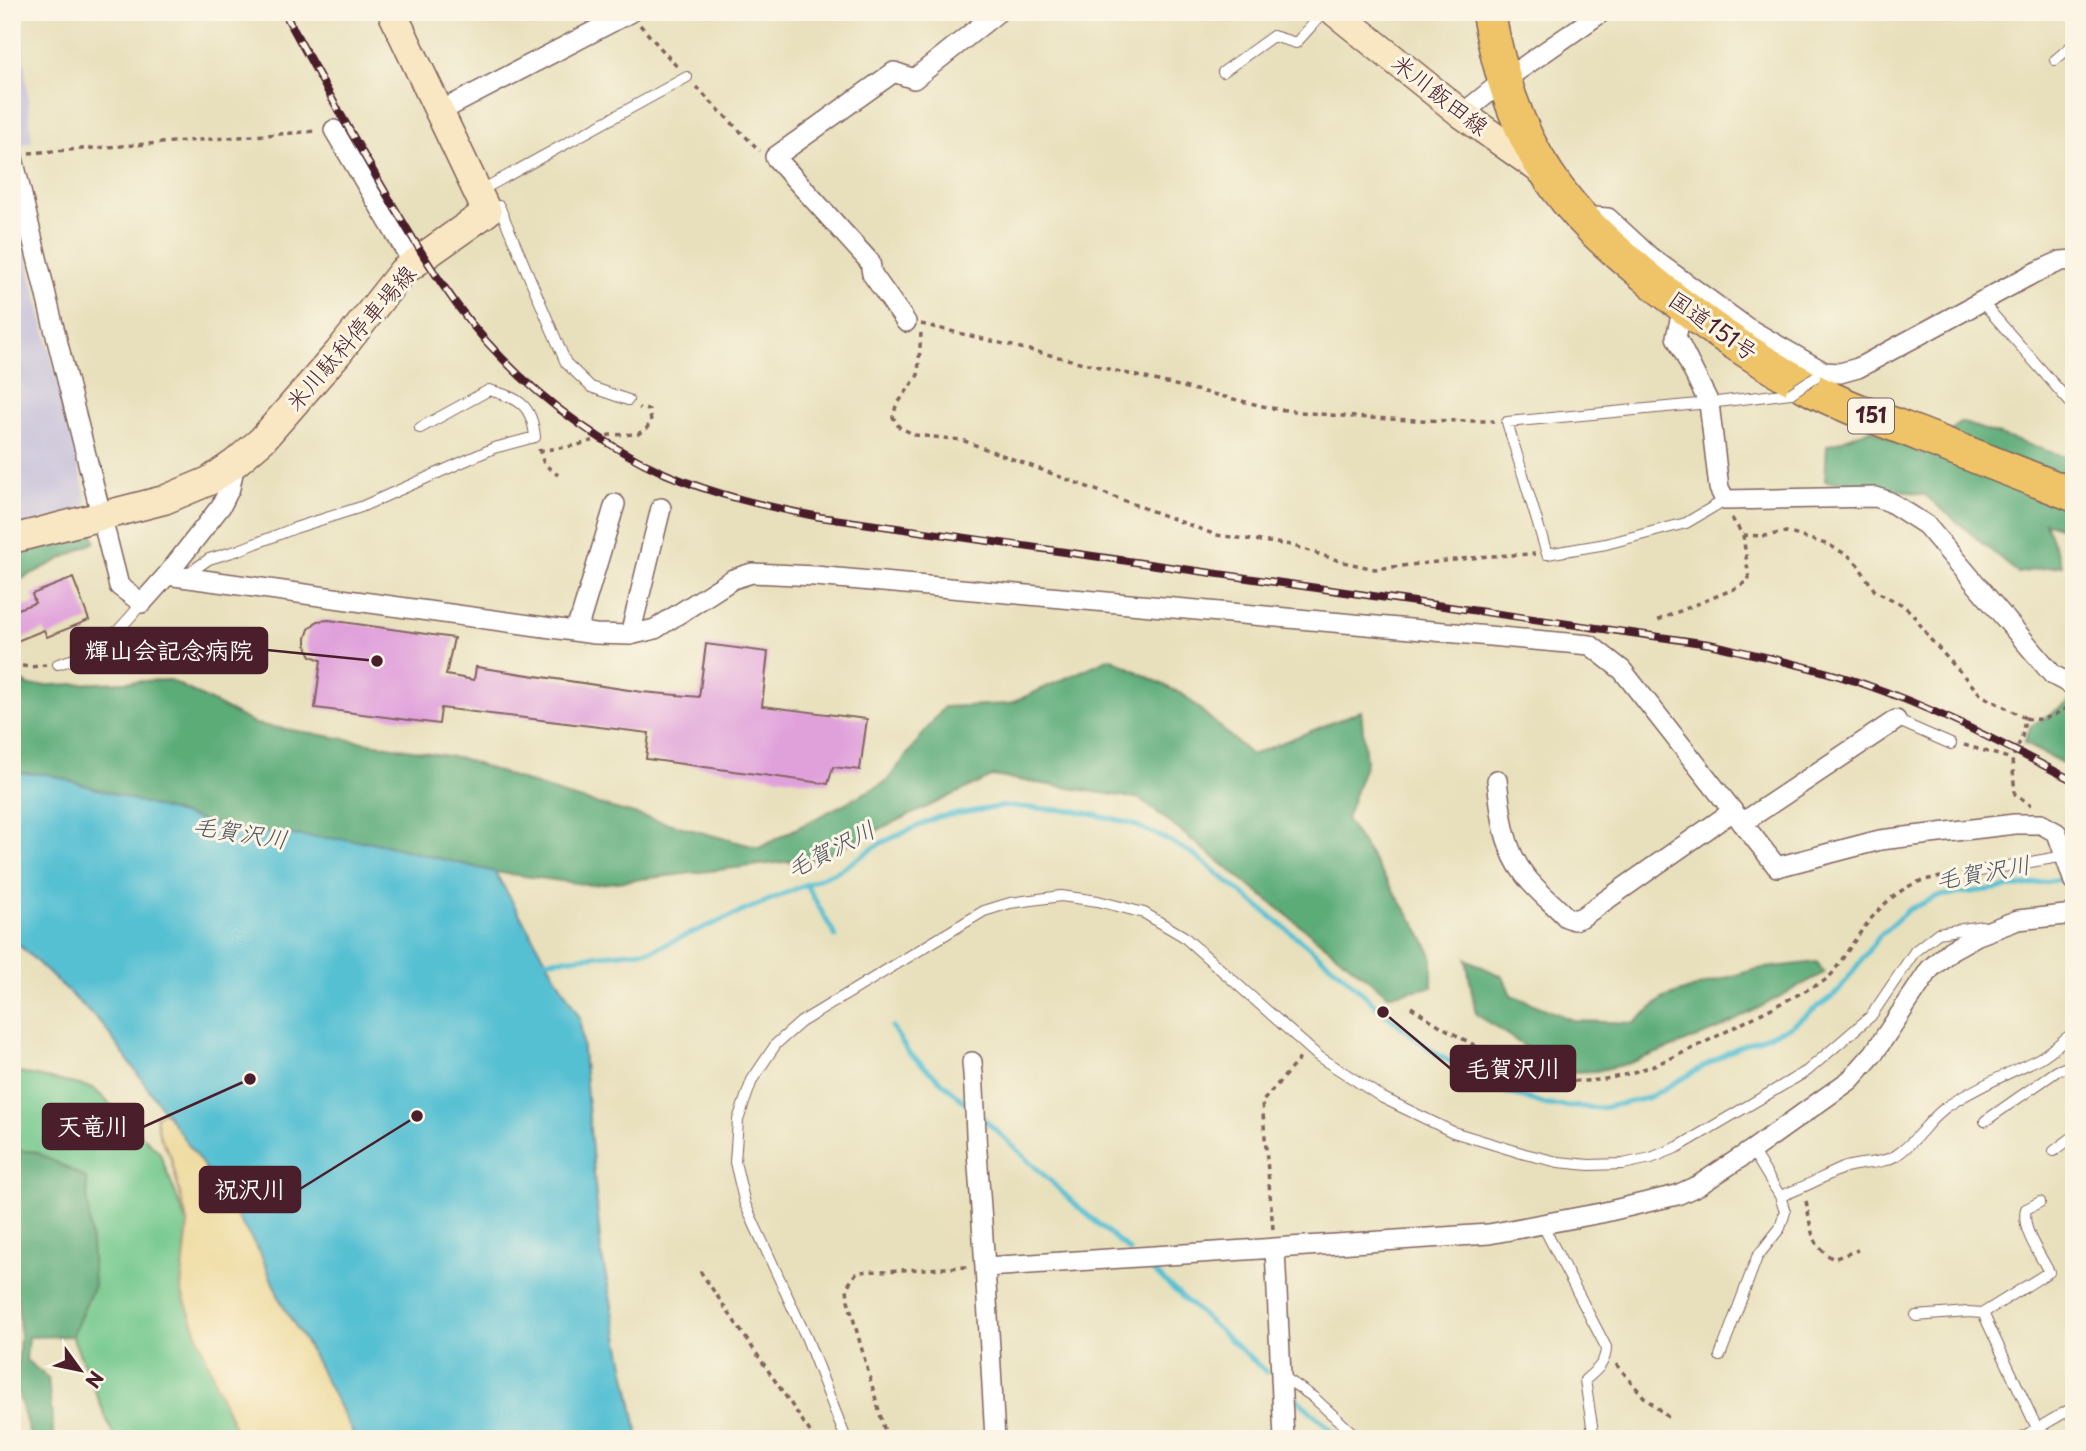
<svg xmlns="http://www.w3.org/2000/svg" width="2086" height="1451" viewBox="0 0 2086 1451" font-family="'Playpen Sans','Klee One',sans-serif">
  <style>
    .industrial { fill: #c5c0da }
    .green { fill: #71c78c; stroke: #5e735c; stroke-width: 2 }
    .forest { fill: #5cac78; stroke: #536652; stroke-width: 2 }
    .sand { fill: #eeda9e; stroke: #9c7c64; stroke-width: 2 }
    .water { fill: #57c0d3; stroke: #50707f; stroke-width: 2 }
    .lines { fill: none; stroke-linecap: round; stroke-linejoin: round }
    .stream { stroke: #57c0d3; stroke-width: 5 }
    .building { fill: #e0a1db }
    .service-casing { stroke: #81635e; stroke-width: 12 }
    .minor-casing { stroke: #81635e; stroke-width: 22 }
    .secondary-casing { stroke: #81635e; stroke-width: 31 }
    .trunk-casing { stroke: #81635e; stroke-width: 36 }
    .path { stroke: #81635e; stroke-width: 3.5; stroke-dasharray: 5 5; stroke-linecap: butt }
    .service { stroke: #fff; stroke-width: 10 }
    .minor { stroke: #fff; stroke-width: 19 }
    .secondary { stroke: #f9e7c3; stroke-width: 28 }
    .trunk { stroke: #efc469; stroke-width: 33 }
    .rail-casing { stroke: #4a1f2b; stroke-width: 8 }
    .rail { stroke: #fcf5e5; stroke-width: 5; stroke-dasharray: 16; stroke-linecap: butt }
    .service-bridge-casing { stroke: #81635e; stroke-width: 12; stroke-linecap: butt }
    .service-bridge { stroke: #fff; stroke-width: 10 }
    .labels { text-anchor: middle; stroke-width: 6; stroke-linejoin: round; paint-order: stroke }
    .shield { fill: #fcf5e5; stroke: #7f5f63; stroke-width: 2 }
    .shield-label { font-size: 21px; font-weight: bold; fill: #4a1f2b }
    .street-label { font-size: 23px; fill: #4a1f2b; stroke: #fcf5e5 }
    .water-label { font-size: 24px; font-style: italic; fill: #4f5766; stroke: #fcf5e5 }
    .leader { fill: none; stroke: #4a1f2b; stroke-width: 2.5 }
    .callout-dot { fill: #4a1f2b; stroke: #fcf5e5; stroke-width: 2.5 }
    .callout { fill: #4a1f2b; stroke: #4a1f2b; stroke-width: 2.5 }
    .callout-label { font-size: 24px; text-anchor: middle; font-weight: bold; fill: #fff }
  </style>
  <rect width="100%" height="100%" fill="#fcf5e5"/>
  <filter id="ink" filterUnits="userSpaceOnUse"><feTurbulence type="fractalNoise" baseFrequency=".0143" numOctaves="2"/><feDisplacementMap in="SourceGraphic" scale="14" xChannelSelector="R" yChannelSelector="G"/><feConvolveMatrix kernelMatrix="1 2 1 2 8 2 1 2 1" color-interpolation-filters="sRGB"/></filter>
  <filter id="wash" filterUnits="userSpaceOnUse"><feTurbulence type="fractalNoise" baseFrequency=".00686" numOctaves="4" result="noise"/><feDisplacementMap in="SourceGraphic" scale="28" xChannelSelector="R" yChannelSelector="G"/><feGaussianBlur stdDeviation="1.57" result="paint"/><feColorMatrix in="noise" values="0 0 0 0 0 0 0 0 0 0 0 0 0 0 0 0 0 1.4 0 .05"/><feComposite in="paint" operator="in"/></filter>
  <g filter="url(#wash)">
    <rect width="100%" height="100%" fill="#e8e0bc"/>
    <path class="industrial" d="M12,12H20L32,142L12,146Z
      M12,195L87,501L82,511L12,529Z"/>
    <path class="green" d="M12,1071L93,1088L159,1152L188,1225L181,1290L219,1392L240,1439H115L72,1336L94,1285L37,1152L13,1150L12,1148Z"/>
    <path class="forest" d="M1961,422L2074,460V532L2045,522L2062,565L2018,573L1925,495L1885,487L1825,481L1827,446L1871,429L1924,454Z
      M93,534L95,542L21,579L12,600V551Z
      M1110,658L1184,695L1251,755L1361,711L1366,762L1346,819L1416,925L1432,955V987L1388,995L1140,799L993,776L818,858L591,885L495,872L372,842L234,830L47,774L12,773V675L30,686L170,680L255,724L460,758L564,795L759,848L886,782L944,707L1009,704Z
      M2074,699V769L2024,743L2031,726Z
      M1466,959L1503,977L1511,995L1575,1021L1634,1023L1664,998L1708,983L1757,969L1817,962L1824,973L1717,1030L1630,1063L1596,1071L1563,1072L1476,1014Z
      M12,1148L14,1150L36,1152L86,1178L94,1285L72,1336L28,1337L26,1360L48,1378L54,1439H31L16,1386L20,1337L18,1300L12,1290Z"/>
    <path class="sand" d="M169,1108L260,1252L282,1304L315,1358L357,1439H240L219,1392L181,1290L188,1224L170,1155L159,1134L156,1116Z"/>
    <path class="water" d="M12,773L47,774L234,830L372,842L495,872L580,1018L601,1252L639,1439H356L310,1350L282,1304L260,1252L205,1168L102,1024L12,938Z"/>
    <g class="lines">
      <path class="stream" d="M806,884L836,937
        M541,961L652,950L842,869L881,843L938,817L1005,806L1077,811L1130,823L1164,838L1193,854L1340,972L1383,1012L1438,1055L1506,1092L1548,1105L1602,1108L1648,1098L1736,1048L1790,1027L1838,992L1879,936L1908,910L1938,896L2020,886L2067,878
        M892,1027L908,1052L969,1106
        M982,1117L1077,1206L1130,1251
        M1143,1262L1266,1372
        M1298,1400L1341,1439"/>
    </g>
    <g id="blocks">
      <path class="building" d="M73,578L89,620L47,637L44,630L12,643V611L35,603L32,594Z
        M329,620L454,638L446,675L474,680L476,667L642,692L699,697L706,644L768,652L762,706L867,719L860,770L833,767L828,784L646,759L649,733L441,708L439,724L315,708L321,660L311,656L306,646V638L309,629L317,621Z"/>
    </g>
  </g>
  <g filter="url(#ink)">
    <use href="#blocks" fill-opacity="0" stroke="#81635e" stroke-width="2"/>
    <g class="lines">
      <g class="service-casing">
        <path id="service" d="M2055,60L2074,44
          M1223,72L1273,36L1296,43L1324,12
          M478,192L687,77
          M494,209L499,206L566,363L591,387L628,400
          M1981,301L2074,407
          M1725,500L1686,523L1606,544L1547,554L1507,422L1709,403L1791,393
          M186,575L209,559L239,550L295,528L361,507L494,448L535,437C532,404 518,398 489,390L420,428
          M58,664C100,653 115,636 142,603
          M1896,720L1951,744
          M1968,873L2065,856
          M1985,1121L2057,1071L2074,1064
          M2054,1151L2074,1136
          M1780,1196C1802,1189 1822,1177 1843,1168C1859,1162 1880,1165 1895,1156C1918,1142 1930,1115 1954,1102C1981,1085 2012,1072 2040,1058C2052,1051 2063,1040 2074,1032
          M1542,1224L1606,1347C1606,1363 1597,1370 1585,1380L1594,1439
          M1983,1313L2049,1272C2040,1254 2021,1230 2026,1209L2040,1202
          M1916,1316L1968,1312L1983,1313L2042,1439
          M1720,1356L1757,1257L1780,1228L1785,1212L1780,1196L1752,1150
          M1281,1375L1313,1397L1359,1439
          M846,1439L807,1339L745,1204L735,1162L738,1120L752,1080L776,1044L801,1022L984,911L1010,903L1061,896L1098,901L1144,913L1183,936L1318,1056L1383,1098L1453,1132L1525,1154L1558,1162L1589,1165L1623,1164L1651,1158L1678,1147L1807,1071L1871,1016L1915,951L1938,933L1982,926
          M2019,1439L2074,1407"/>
      </g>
      <g class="minor-casing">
        <path id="minor" d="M439,112L631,12
          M1462,114L1503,81L1602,12
          M334,130L413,263
          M12,154L52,320L119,586L142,603L167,575L595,634L630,635L655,629L733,579L752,573L815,576L1590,645L1622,670L1777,867L1880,840L2015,824H2041L2057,833L2074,882
          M1580,216L1608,218L1650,257L1746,327L1824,372L1840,373L1858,368L2034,273L2061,261L2074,260
          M1683,308L1676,337L1709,403L1719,488L1725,500L1876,497L1890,502L1926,525L2053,675L2074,686
          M906,322L872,274L870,262L775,157L894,72L914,79L998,12
          M167,575L221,506L230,488L235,463
          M573,631L581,617L615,504
          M630,635L661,508
          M1497,780C1501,812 1503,847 1524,874C1535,890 1553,903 1566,917L1574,920L1582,917L1733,811
          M1742,823L1896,720
          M972,1062C975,1092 975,1122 977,1152C984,1247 990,1343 995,1439
          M1275,1249L1284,1439
          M986,1267L1489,1234L1601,1213L1677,1195L1699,1185L1752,1150L1850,1080L1874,1053L1930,969L1951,950L1978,935L2018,920L2074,914"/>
      </g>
      <g class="secondary-casing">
        <path id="secondary" d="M1335,12L1462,114L1545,173
          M12,539L164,500L209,481L235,463L262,440L338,353L402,272L487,212L392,12"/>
      </g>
      <g class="trunk-casing">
        <path id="trunk" d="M1488,12C1499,69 1515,127 1548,175C1573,214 1608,245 1643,274C1695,318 1753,358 1813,390C1848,408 1885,421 1921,435C1972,455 2023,475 2074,495"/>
      </g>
      <path class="path" d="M640,25L679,69
        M696,87L760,151
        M29,153L318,131
        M921,324L1271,408C1345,419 1419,421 1494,421
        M921,333L918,375L896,406L893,417L899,427L915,435L962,440L1216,535L1291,545L1343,562L1375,569L1489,556L1535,554
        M539,449L544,464L558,475
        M539,451L578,445L610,435L638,434L647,428L651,421L649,410L639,408
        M1743,535L1765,536L1786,532L1829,545L1849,556L1858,565L1875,591L1901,604L1912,613L1931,640L1981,695L2025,718L2022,737L2012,759L2015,794L2031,805
        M1658,620L1739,587L1749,579L1743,535L1731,517
        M12,665L31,667L46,665
        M2025,718C2045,722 2056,715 2072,704
        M1964,745L2012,759
        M1411,1007C1448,1032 1487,1054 1528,1069C1540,1073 1552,1079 1564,1080C1622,1088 1689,1050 1739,1025C1767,1010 1796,996 1824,981L1832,974C1856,940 1877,899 1918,882C1929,878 1943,877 1956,875
        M1806,1201C1812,1228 1808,1242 1833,1259L1858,1250
        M1273,1229L1262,1102L1302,1056
        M700,1271L815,1439
        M12,1309V1319
        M1616,1364L1644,1397L1669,1418
        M887,1439L848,1300L847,1287L857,1272L969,1267"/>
      <use href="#service" class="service"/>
      <use href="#minor" class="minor"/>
      <use href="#secondary" class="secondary"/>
      <use href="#trunk" class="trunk"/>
      <g class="rail-casing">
        <path id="rail" d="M284,12C319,76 354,139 391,202C423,256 457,313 502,358C546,404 608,448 666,474C715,495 768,507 820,517L1709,644C1761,656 1814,667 1864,684C1937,709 2006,746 2074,781"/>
      </g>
      <use href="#rail" class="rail"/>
      <g class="service-bridge-casing">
        <path id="service-bridge" d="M1791,393L1815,377"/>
      </g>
      <use href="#service-bridge" class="service-bridge"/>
    </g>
  </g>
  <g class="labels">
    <rect class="shield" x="1848" y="398.5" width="46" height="35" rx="5"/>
    <g class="shield-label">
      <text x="1871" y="423">151</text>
    </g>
    <g class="street-label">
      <text transform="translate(1440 95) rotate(38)" y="8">米川飯田線</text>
      <text transform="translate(1713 326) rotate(35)" y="8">国道151号</text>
      <text transform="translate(351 338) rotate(-49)" y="8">米川駄科停車場線</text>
    </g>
    <g class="water-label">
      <text transform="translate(240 833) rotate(9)" y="8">毛賀沢川</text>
      <text transform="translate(831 850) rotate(-27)" y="8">毛賀沢川</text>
      <text transform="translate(1983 873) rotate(-10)" y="8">毛賀沢川</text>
    </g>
  </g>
  <path class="leader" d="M377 661L267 650M1383 1012L1451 1069M250 1079L143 1127M417 1116L300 1189"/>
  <g class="callout-dot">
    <circle cx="377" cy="661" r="7"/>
    <circle cx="1383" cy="1012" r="7"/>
    <circle cx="250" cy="1079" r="7"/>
    <circle cx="417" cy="1116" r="7"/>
  </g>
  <g class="callout">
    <rect x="71" y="628" width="196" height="45" rx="7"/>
    <rect x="1451" y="1046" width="124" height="45" rx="7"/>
    <rect x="43" y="1104" width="100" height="45" rx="7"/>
    <rect x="200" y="1167" width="100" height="45" rx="7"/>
  </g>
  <g class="callout-label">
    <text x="169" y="659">輝山会記念病院</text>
    <text x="1513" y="1077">毛賀沢川</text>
    <text x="93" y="1135">天竜川</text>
    <text x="250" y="1198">祝沢川</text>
  </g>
  <rect width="2086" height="1451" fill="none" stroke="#fcf5e5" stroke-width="42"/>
  <g transform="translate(80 1370) rotate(123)" stroke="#fcf5e5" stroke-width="5" paint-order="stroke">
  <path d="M0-5L12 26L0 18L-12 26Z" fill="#4a1f2b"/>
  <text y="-10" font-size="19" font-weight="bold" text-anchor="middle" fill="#4a1f2b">N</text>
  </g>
</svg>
